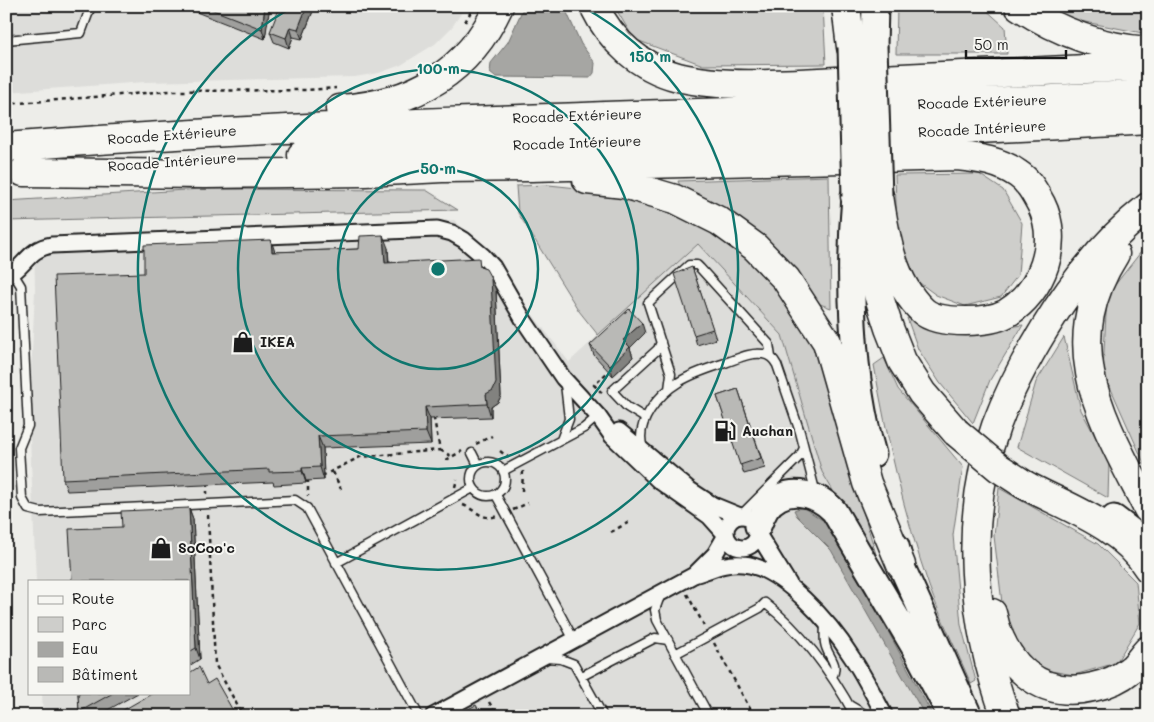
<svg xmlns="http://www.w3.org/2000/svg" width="1154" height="722" viewBox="0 0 1154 722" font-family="Mali,sans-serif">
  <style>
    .built { fill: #ddddda }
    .green { fill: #cececb; stroke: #757574 }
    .water { fill: #a6a6a3; stroke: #6f6f6d }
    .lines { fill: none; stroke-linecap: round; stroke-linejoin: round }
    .service-casing { stroke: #1c1c1c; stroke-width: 11 }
    .minor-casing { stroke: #1c1c1c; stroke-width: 19 }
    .trunk-casing { stroke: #1c1c1c; stroke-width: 29 }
    .motorway-casing { stroke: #1c1c1c; stroke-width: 31 }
    .path { stroke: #1c1c1c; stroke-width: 2.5; stroke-dasharray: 4 4; stroke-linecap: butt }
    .service { stroke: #f6f6f2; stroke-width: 8 }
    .minor { stroke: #f6f6f2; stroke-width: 15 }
    .trunk { stroke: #f6f6f2; stroke-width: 25 }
    .motorway { stroke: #f6f6f2; stroke-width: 28 }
    .trunk-bridge-casing { stroke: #1c1c1c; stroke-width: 29; stroke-linecap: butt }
    .motorway-bridge-casing { stroke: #1c1c1c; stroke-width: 31; stroke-linecap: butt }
    .trunk-bridge { stroke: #f6f6f2; stroke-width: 25 }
    .motorway-bridge { stroke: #f6f6f2; stroke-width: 28 }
    .wall { fill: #9f9f9d; stroke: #1c1c1c }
    .shaded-wall { fill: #82827f; stroke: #1c1c1c }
    .building { fill: #b9b9b6; stroke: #1c1c1c }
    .ring { fill: none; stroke: #0f766e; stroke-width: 2.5 }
    .labels { text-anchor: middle; stroke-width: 4; stroke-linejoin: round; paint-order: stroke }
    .street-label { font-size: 14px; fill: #1c1c1c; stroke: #f6f6f2 }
    .poi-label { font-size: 14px; font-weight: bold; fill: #1c1c1c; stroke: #f6f6f2; text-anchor: start }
    .centre { fill: #0f766e; stroke: #f6f6f2; stroke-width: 2.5 }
    .ring-label { font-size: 15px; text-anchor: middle; font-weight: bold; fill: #0f766e; stroke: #f6f6f2; stroke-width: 4; stroke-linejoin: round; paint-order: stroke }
  </style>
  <rect width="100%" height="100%" fill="#edede9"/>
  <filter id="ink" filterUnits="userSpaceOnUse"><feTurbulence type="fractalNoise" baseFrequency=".02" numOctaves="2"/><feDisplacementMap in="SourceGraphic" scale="10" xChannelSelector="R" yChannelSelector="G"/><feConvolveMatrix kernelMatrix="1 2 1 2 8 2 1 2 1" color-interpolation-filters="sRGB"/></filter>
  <g filter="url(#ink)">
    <path class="built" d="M6,6H466L452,27L435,44L401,65L379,73L355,77L145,82L6,92Z
      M454,220L501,264L530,311L569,362L698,244L782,335L822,472L882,574L974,716H43L42,693H189V581H36L29,414L35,291L34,240Z"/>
    <path class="green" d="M614,6H823L826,64L703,65L634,39Z
      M897,6H982L1005,27L1007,54H896Z
      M1046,6H1148V34L1064,18Z
      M979,174L1003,190L1022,223L1018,275L1001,297L965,306L936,295L917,281L897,234L895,175Z
      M829,176L831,308L817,303L756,230L714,206L683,193L678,181Z
      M549,185L596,190L667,209L723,237L777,289L811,339L882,574L822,472L782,335L698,244L598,335L579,311L518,213L516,186Z
      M201,189L426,190L458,210L6,221V201Z
      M1148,243V472L1103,371L1107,295Z
      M907,318L954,334L1023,325L990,380L973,423L940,383L918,349Z
      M1064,337L1081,410L1109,462L1108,498L1017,447L1036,382Z
      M884,358L898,389L963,467L953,535L961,625L976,681L971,684C957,651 941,619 929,586C904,514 887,439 874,365Z
      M999,488L1098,544L1136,582L1140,623L1116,663L1074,675L1045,670L1023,654L1005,628L994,536Z"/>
    <path class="water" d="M524,6H564L581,44L595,63L594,73L590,78L495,77L490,73L491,63L508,42Z
      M800,508H804L824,521L888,631L933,716L924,714L831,550L797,516L794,510Z"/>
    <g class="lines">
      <g class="service-casing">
        <path id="service" d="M6,40L81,33L91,6
          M13,273L21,286L28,426L19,448L22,498L28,509L40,512L295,500L307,508L419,716
          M669,389L671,374L648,303L689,265H697L700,268L769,344L771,357
          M645,418L627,407L612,391L658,349L661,342
          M561,440L569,419L565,384
          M643,448C634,423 659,394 679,382C693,373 710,368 725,363C737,359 750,352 763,354C770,355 774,359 777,365L800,432L816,494
          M472,453L478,465
          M471 479a17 17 0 1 1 34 0a17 17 0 1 1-34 0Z
          M503,471L584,428L598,416
          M496,495L574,640
          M740,516L800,456L804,448
          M336,563L473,488
          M660,596L655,610L657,620L709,716
          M825,623C825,629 824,637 825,643C827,657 840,663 832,677
          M675,654L760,608L765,603C803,633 832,673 855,716
          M546,658L561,659L574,664L603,716
          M582,676L655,638L668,640
          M849,705L868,716"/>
      </g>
      <g class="minor-casing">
        <path id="minor" d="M6,277C26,267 27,249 52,245L437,229L452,233L464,240L483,256L493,267L523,319L563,378L598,416L612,436L658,480L709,516L726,535L715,554L694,575
          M619,431L690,490L713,505L740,516
          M726 532a16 16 0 1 1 32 0a16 16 0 1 1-32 0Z
          M758,534L789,584
          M433,716L694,575C710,570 726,562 743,564C782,567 831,624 851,656C864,675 874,696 885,716"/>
      </g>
      <g class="trunk-casing">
        <path id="trunk" d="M874,46L875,6
          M855,196C848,274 851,379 873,454
          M1114,518L1148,544
          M758,526C760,521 763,514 766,509C784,484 816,492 834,511L917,652L951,716
          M896,546L901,565L969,716"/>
      </g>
      <g class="motorway-casing">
        <path id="motorway" d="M594,6C611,41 639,67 678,77C730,90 805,82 860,80C956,76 1052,71 1148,66
          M846,6L851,47
          M1019,6C1057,31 1102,48 1148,51
          M340,109C413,104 468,73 499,6
          M6,147C386,116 767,116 1148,94
          M302,155C584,142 866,137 1148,120
          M23,172L205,174L365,172L442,168L531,167L957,156C979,158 1000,161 1018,174C1029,181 1035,193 1041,204C1060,242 1043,291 1007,313C996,319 978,321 966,321C953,321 933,320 923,311C892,282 885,235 879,196
          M587,180L624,184L675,199L719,221L755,247L786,279L827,342L867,483L901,565
          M855,196L868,234L878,294L889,328L902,361L922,393L956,432
          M1115,254C1055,348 1104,422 1148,509
          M1025,485C1068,508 1121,525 1148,568
          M992,613C1003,664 1039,700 1093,687C1107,684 1118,680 1130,670C1137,665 1142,656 1148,650
          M1006,716C972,625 963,519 996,426C1009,391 1026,359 1045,328C1073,282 1106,240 1148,207"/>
      </g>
      <path class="path" d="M465,22L474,6
        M6,104L170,91L307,90L336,88
        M602,393L594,385L609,371
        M476,444L492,436
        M440,450L451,456
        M500,451L508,457
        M446,460L462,451
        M333,472L341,489
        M322,476L360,457L440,450L434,419
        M308,479V496
        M207,483V494
        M455,487L457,479
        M522,491L523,471
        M463,505C476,510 482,521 497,516
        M513,510L528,503
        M208,515L215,664L243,716
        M611,532L631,521
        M687,594L705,627
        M714,643L754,716
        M489,702L497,716"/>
      <use href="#service" class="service"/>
      <use href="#minor" class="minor"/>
      <use href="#trunk" class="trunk"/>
      <use href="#motorway" class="motorway"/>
      <g class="trunk-bridge-casing">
        <path id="trunk-bridge" d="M874,46L879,196
          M851,47L855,196"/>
      </g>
      <g class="motorway-bridge-casing">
        <path id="motorway-bridge" d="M956,432L999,468L1025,485"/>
      </g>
      <use href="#trunk-bridge" class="trunk-bridge"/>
      <use href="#motorway-bridge" class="motorway-bridge"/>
    </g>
    <path class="wall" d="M181,6H269L265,39Z
      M315,6L302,39L293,37L289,48L274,42L270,32Z
      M388,248L389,262L483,268L491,278L496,290L501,396L498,402L491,407V417L430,419L431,444L323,448L324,480L306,481V483L274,485L273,482L67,491L63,479L144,273L275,252Z
      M692,267L716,339L697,345L694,335Z
      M645,333L630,348L633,357L613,376L594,355L590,345Z
      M738,389L765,468L744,474L717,396Z
      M189,508L193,519L200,659L189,666V581L122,527Z
      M78,693H138L97,716H80L79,712Z"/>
    <path class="shaded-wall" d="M265,6H270L265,39L262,29Z
      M307,6H315L302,39L298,29Z
      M290,27L293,37L289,48L286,38Z
      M383,235L388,248L389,275L385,263Z
      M271,240L275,252H272Z
      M491,278L496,290L501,396L498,402L491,407V417L487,404L486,394Z
      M642,323L645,333L630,348L633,357L613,376L610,366L623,340Z
      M425,407L430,419L431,444L426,432Z
      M318,436L323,448L324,480L320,467Z
      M302,468L306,481V483L302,471Z
      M189,508L193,519L200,659L196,648Z"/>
    <path class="building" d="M203,6H265L262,29Z
      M280,6H307L298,29L290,27L286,38L270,32Z
      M383,235L385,263L479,258L480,267L486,269L491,278L496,383L493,390L486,394L487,404L425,407L426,432L318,436L320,467L302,468V471L269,472V469L63,479L54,276L144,273V245L271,240L272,252L359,249L360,236Z
      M692,267L713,329L694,335L674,274Z
      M629,309L642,323L623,340L630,347L610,366L590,345Z
      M738,389L761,458L740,465L717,396Z
      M189,508L196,648L189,652V581H72L69,529L122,527L121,511Z
      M199,667L207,684L215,679L236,716H113L153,693H189V673Z
      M78,693H113L79,712Z
      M476,705L482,716H455Z"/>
  </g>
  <g class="ring">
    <circle cx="438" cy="269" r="100"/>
    <circle cx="438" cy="269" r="200"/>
    <path d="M583 7A300 300 0 1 1 293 7"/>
  </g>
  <defs>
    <g id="shop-bare" transform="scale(1.725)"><path d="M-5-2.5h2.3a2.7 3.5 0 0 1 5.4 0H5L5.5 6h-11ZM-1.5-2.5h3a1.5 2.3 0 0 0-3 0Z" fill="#1c1c1c" stroke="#f6f6f2" stroke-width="2.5" paint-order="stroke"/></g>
    <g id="fuel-bare" transform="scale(1.725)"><path d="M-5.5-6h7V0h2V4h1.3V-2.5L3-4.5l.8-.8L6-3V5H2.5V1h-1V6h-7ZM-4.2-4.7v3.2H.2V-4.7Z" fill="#1c1c1c" stroke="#f6f6f2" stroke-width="2.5" paint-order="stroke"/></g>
  </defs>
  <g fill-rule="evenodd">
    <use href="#shop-bare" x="243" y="342"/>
    <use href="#fuel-bare" x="725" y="431"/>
    <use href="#shop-bare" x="161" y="548"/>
  </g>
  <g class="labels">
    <g class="street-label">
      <text transform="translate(982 102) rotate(-2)" y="5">Rocade Extérieure</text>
      <text transform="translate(577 116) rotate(-2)" y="5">Rocade Extérieure</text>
      <text transform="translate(982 129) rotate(-3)" y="5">Rocade Intérieure</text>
      <text transform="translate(172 135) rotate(-4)" y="5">Rocade Extérieure</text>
      <text transform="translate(577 143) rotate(-2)" y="5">Rocade Intérieure</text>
      <text transform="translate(172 162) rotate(-4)" y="5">Rocade Intérieure</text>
    </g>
    <g class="poi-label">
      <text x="260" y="347">IKEA</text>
      <text x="742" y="436">Auchan</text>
      <text x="178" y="553">SoCoo'c</text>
    </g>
  </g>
  <circle cx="438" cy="269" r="8" class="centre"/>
  <g class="ring-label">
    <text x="650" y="62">150 m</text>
    <text x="438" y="74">100 m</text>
    <text x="438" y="174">50 m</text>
  </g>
  <rect width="1154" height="722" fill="none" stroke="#f6f6f2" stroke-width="25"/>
  <rect x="12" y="12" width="1129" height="697" fill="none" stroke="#1c1c1c" stroke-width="2" filter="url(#ink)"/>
  <rect x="28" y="580" width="162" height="115" fill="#f6f6f2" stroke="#9f9f9c"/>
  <rect x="38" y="596" width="25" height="8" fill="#f6f6f2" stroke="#9f9f9c"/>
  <text x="72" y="604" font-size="15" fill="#1c1c1c">Route</text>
  <rect x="38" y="617" width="25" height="15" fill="#cececb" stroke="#9f9f9c"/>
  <text x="72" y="630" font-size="15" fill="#1c1c1c">Parc</text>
  <rect x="38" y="642" width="25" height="15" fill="#a6a6a3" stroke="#9f9f9c"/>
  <text x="72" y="654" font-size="15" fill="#1c1c1c">Eau</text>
  <rect x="38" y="667" width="25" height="15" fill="#b9b9b6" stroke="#9f9f9c"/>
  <text x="72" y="680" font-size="15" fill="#1c1c1c">Bâtiment</text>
  <path d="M966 50v8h100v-8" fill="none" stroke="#1c1c1c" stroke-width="2.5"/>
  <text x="974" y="50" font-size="15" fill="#1c1c1c" stroke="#f6f6f2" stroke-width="4" paint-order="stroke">50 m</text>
</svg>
